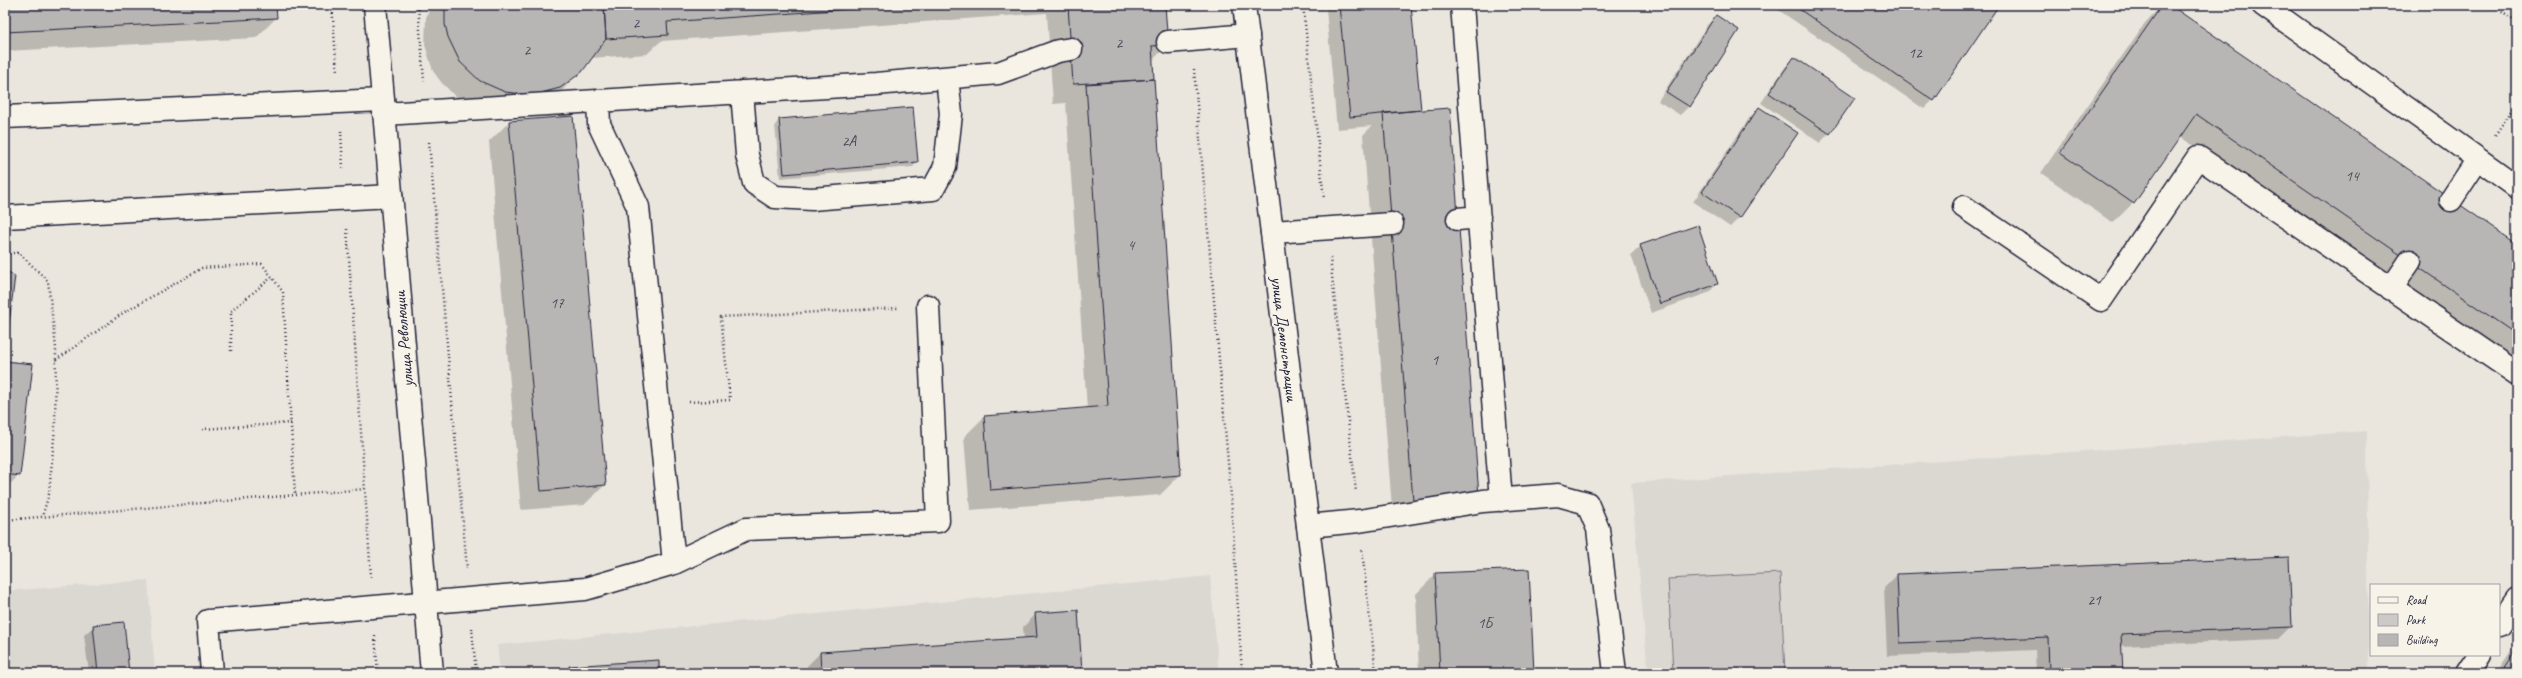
<svg xmlns="http://www.w3.org/2000/svg" width="2522" height="678" viewBox="0 0 2522 678" font-family="Caveat,sans-serif">
  <style>
    .built { fill: #dbd8d2 }
    .green { fill: #cdc9c6; stroke: #787680 }
    .shadow { fill: #0003 }
    .building { fill: #b8b6b5; stroke: #22223b }
    .lines { fill: none; stroke-linecap: round; stroke-linejoin: round }
    .service-casing { stroke: #22223b; stroke-width: 25 }
    .minor-casing { stroke: #22223b; stroke-width: 25 }
    .path { stroke: #22223b; stroke-width: 2.5; stroke-dasharray: 1 3; stroke-linecap: butt }
    .service { stroke: #f7f3e8; stroke-width: 22 }
    .minor { stroke: #f7f3e8; stroke-width: 22 }
    .labels { text-anchor: middle; stroke-width: 4; stroke-linejoin: round; paint-order: stroke }
    .number-label { font-size: 15px; fill: #48475a }
    .street-label { font-size: 17px; fill: #22223b; stroke: #f7f3e8 }
  </style>
  <rect width="100%" height="100%" fill="#eae6de"/>
  <filter id="ink" filterUnits="userSpaceOnUse"><feTurbulence type="fractalNoise" baseFrequency=".025" numOctaves="2"/><feDisplacementMap in="SourceGraphic" scale="8" xChannelSelector="R" yChannelSelector="G"/><feConvolveMatrix kernelMatrix="1 2 1 2 8 2 1 2 1" color-interpolation-filters="sRGB"/></filter>
  <g filter="url(#ink)">
    <path class="built" d="M2367,431L2369,673H1648L1631,483Z
      M1210,576L1219,673H500L497,645Z
      M148,580L155,673H5V591Z"/>
    <path class="green" d="M1780,573L1785,673H1673L1668,579Z"/>
    <path class="shadow" d="M5,5H275L276,18L256,38L5,51Z
      M431,5H1165L1167,45L1152,61L1180,475L1160,495L970,510L964,437L984,417L1087,409L1066,103L1053,104L1047,13L661,41L647,54L591,58L561,92L538,107L460,101L441,82L433,71L425,45L426,18Z
      M1317,5H1410L1420,109L1417,112L1478,496L1393,521L1363,135L1372,126L1337,129L1326,9L1318,10Z
      M1771,5H1997L1933,100L1924,109Z
      M2162,5H2168L2517,245V369L2179,136L2133,203L2113,223L2041,173L2145,23Z
      M1716,16L1689,106L1680,115L1658,101L1707,25Z
      M1794,58L1829,133L1820,143L1761,103L1785,67Z
      M1759,108L1797,133L1739,218L1730,227L1693,202L1750,117Z
      M779,120L917,162L913,167L780,178L775,125Z
      M509,122L605,485L584,505L521,510L489,142Z
      M1641,246L1717,284L1708,293L1651,313L1631,255Z
      M5,362L19,475L5,489Z
      M1436,574L1533,673H1419L1416,594Z
      M1897,575L2291,626L2278,639L2121,646L2122,673H2036L2035,650L1887,656L1884,588Z
      M1036,614L1081,673H808L807,666L820,653L1024,639L1023,627Z
      M94,626L128,673H89L84,635Z
      M2517,642V673H2496Z
      M570,667L658,673H564Z"/>
    <path class="building" d="M5,5H276L277,18L5,32Z
      M445,5H604L606,39L582,72L560,88L533,95L505,92L480,81L460,62L448,37L445,24Z
      M604,5H906L667,22L668,35L606,39Z
      M1068,5H1165L1168,45L1152,46L1154,79L1073,84Z
      M1339,5H1411L1421,110L1350,117Z
      M1793,5H1999L1934,101Z
      M2162,5H2170L2517,244V335L2196,114L2134,204L2060,153Z
      M1716,15L1739,30L1690,107L1666,92Z
      M1794,57L1855,98L1830,134L1769,93Z
      M1154,79L1181,475L990,490L984,416L1108,406L1086,84Z
      M913,107L918,162L784,174L779,119Z
      M1759,107L1798,133L1740,218L1702,192Z
      M1450,108L1479,496L1413,501L1383,113Z
      M573,116L606,485L541,491L509,121Z
      M1698,225L1718,284L1660,304L1640,245Z
      M5,270L15,276L5,355Z
      M5,361L33,364L20,476L5,474Z
      M2289,557L2292,627L2121,634L2123,673H2049L2048,637L1900,643L1897,574Z
      M1529,569L1534,673H1440L1435,573Z
      M1078,610L1082,673H821L820,652L1037,637L1035,613Z
      M124,622L129,673H98L93,625Z
      M2517,650V673H2501Z
      M659,660V673H570L569,666Z"/>
    <g class="lines">
      <g class="service-casing">
        <path id="service" d="M1462,5L1501,500
          M2263,5L2517,187
          M1168,42L1248,35
          M742,92L747,155L754,183L775,197L812,199L933,189L945,167L951,114L947,78
          M598,101L599,124L638,207L674,563
          M384,114L876,84L998,73L1058,51L1071,49
          M5,117L383,100
          M2451,200L2478,159
          M1964,207L2101,300L2198,157L2517,374
          M5,217L391,196
          M1458,219L1479,217
          M1272,232L1392,224
          M2391,289L2410,261
          M1308,526L1359,521L1483,501L1558,495L1587,503L1598,529L1615,673
          M2499,625L2517,599
          M212,673L208,621L585,589L674,563L746,529L938,521L928,306
          M2467,673L2479,655"/>
      </g>
      <g class="minor-casing">
        <path id="minor" d="M375,5L432,673
          M1244,5L1326,673"/>
      </g>
      <path class="path" d="M332,5L337,72
        M418,5L424,81
        M1189,5L1190,11
        M1303,5L1324,199
        M2492,5L2517,23
        M1194,69L1231,497L1242,673
        M341,131L343,168
        M2495,135L2517,103
        M429,142L467,569
        M347,229L371,577
        M5,253H19L48,281L56,348L55,427L49,494L42,517
        M1330,258L1356,492
        M231,351V311L272,277
        M56,360L123,313L202,268L262,264L283,292L295,495
        M689,402L730,400L721,317L898,308
        M202,429L291,423
        M5,520L365,489
        M1362,550L1376,673
        M472,628L476,673
        M375,636L378,673"/>
      <use href="#service" class="service"/>
      <use href="#minor" class="minor"/>
    </g>
  </g>
  <g class="labels">
    <g class="number-label">
      <text x="636" y="28">2</text>
      <text x="1119" y="48">2</text>
      <text x="527" y="55">2</text>
      <text x="1915" y="58">12</text>
      <text x="849" y="146">2А</text>
      <text x="2352" y="181">14</text>
      <text x="1131" y="250">4</text>
      <text x="557" y="308">17</text>
      <text x="1435" y="365">1</text>
      <text x="2094" y="605">21</text>
      <text x="1485" y="628">1Б</text>
    </g>
    <g class="street-label">
      <text transform="translate(403 339) rotate(-95)" y="6">улица Революции</text>
      <text transform="translate(1285 339) rotate(83)" y="6">улица Демонстрации</text>
    </g>
  </g>
  <rect width="2522" height="678" fill="none" stroke="#f7f3e8" stroke-width="20"/>
  <rect x="10" y="10" width="2502" height="658" fill="none" stroke="#22223b" stroke-width="1.5" filter="url(#ink)"/>
  <rect x="2370" y="584" width="130" height="72" fill="#f7f3e8" stroke="#a29fa3"/>
  <rect x="2378" y="597" width="20" height="6" fill="#f7f3e8" stroke="#a29fa3"/>
  <text x="2406" y="604" font-size="12" fill="#22223b">Road</text>
  <rect x="2378" y="614" width="20" height="12" fill="#cdc9c6" stroke="#a29fa3"/>
  <text x="2406" y="624" font-size="12" fill="#22223b">Park</text>
  <rect x="2378" y="634" width="20" height="12" fill="#b8b6b5" stroke="#a29fa3"/>
  <text x="2406" y="644" font-size="12" fill="#22223b">Building</text>
</svg>
